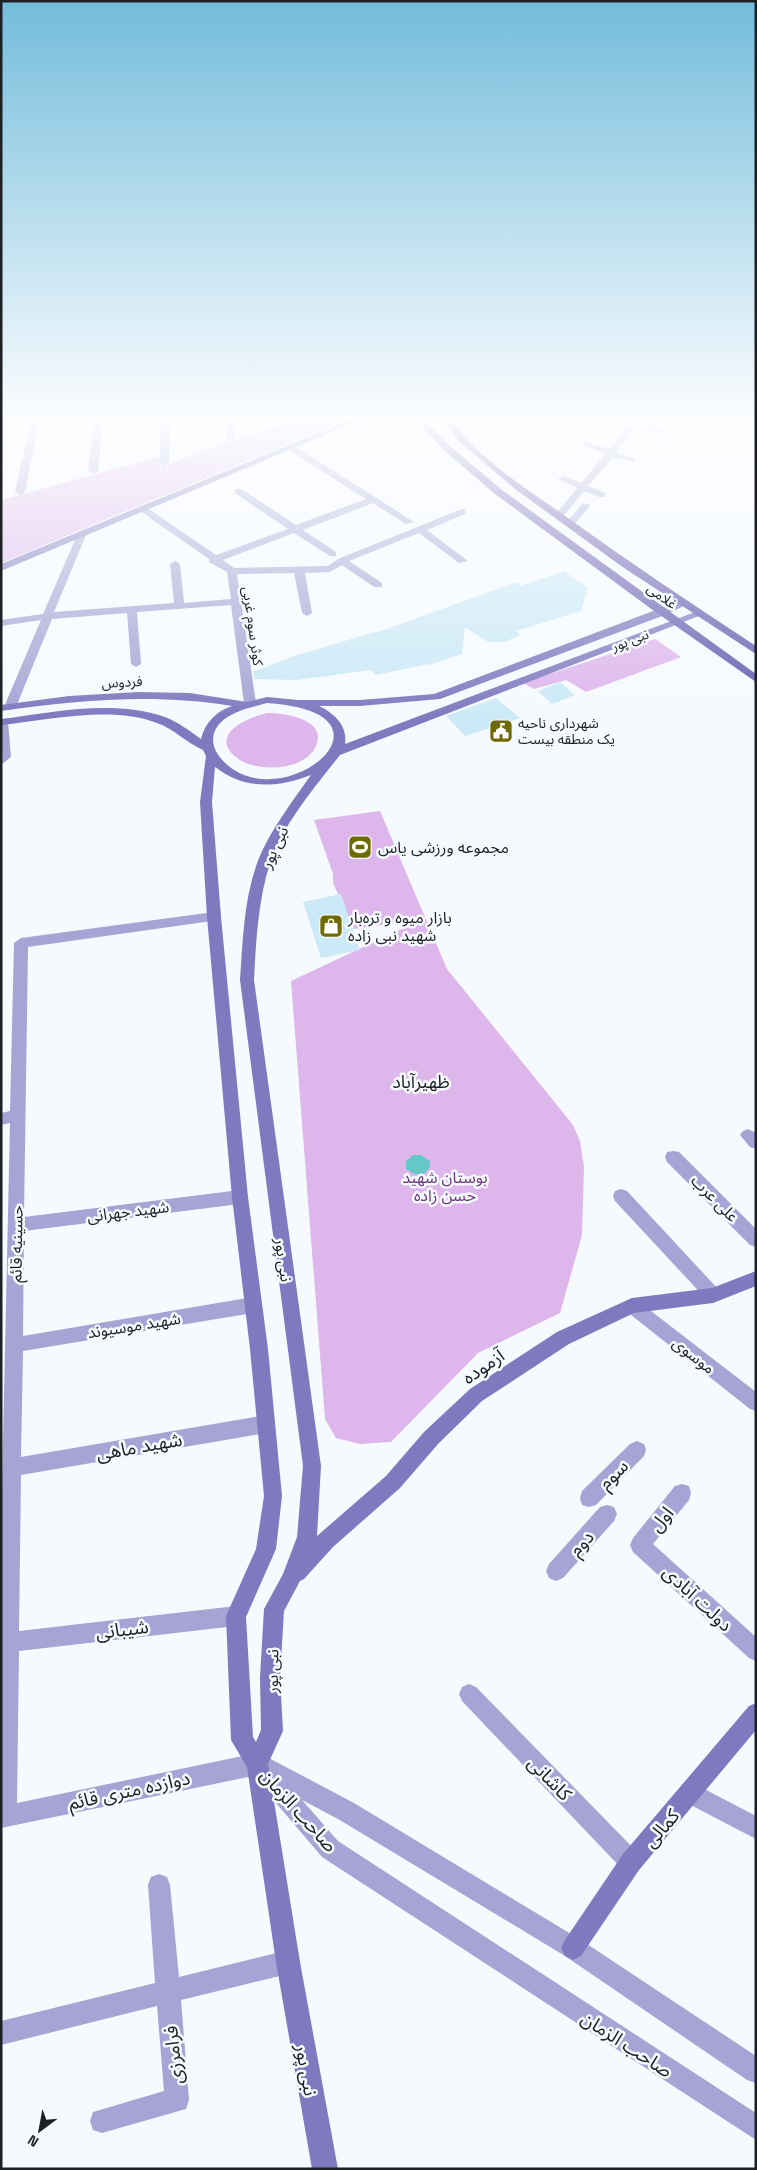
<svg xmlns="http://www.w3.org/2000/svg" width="757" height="2170" viewBox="0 0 757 2170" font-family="'Space Grotesk','Noto Sans Arabic',sans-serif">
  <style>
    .green { fill: #ddb6ec }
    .water { fill: #65c7c7 }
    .building { fill: #cbe9f6 }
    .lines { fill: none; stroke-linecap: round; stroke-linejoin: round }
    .street { fill: #a6a4d4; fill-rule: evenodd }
    .secondary { fill: #7f7abf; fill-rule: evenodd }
    .primary { fill: #655baf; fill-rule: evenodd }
    .labels { text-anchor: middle; stroke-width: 5; stroke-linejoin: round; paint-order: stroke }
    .far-street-label { font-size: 14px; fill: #1e2124; stroke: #f6faff }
    .far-poi-label { font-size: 14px; fill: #1e2124; stroke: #f6faff; text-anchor: start }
    .street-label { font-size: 16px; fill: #1e2124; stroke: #f6faff }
    .poi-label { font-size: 16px; fill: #1e2124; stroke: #f6faff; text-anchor: start }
    .park-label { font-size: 16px; fill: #6a377c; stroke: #f6faff }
    .neighbourhood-label { font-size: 18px; fill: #1e2124; stroke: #f6faff }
    .near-street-label { font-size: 19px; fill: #1e2124; stroke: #f6faff }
  </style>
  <rect width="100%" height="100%" fill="#f6faff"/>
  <path class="green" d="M301,417H352L1,563V500L159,457L160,467Z
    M655,639L681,657L586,692L566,680L534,689L523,683Z
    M268,713C284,713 328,719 316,746C305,771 259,772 240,760C205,737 246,717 268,713Z
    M380,811L447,969L573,1125L580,1141L584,1167L582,1235L560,1313L478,1353L391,1442L360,1444L336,1438L325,1419L291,981L423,919L354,929L333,883V874L314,820Z"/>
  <path class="water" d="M413,1155H421L430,1161V1167L424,1174H414L406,1169V1161Z"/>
  <path class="building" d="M564,571L588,588L581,611L516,631L520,635L505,642H488L465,627L462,654L429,665L428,664L376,675L371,670L297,680L254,679L253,672L288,658L374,632L376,633L516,582L520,586Z
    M560,682L575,695L552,704L538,691Z
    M496,698L520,718L465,736L446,716Z
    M341,894L360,950L321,958L303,902Z"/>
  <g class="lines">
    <path class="street" d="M32,417H40L25,492L20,495L15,492Z
      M95,417H103L98,471L93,474L88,471Z
      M162,417H170L169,463L164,466L159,463Z
      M226,417H234V442L227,440Z
      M617,417H643L640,421L663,430L659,433L637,425L616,452L635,458V462L613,457L588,486L605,493V497H599L584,491L562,518H556V514L577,488L558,479L563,476L581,483L605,454L583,445L587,442L609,449L630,423Z
      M287,445H293L414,522L406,524L373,503L303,530L336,552V556H330L294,533L223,560L234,568L328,566L338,559L462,509L465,510V514L427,530L468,561L459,563L419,533L349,561L382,583V587H374L342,565L330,572L305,573L312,613L307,616L302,613L294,573L237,574L256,703L250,706L244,703L231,605L137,612L141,664L136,667L131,664L127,613L52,619L16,707L10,710L6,709L4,707L41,620L1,626V620L43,614L78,533L86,535L54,612L174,603L170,564L175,561L180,564L184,603L231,599L227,572L209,562V559L140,511V507H146L216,555L288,529L235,493V489H241L296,525L366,499L287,449Z
      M583,503L591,505L573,526H567V522Z
      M2,719L8,722L11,757L1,765Z
      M214,912L221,917L219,920L28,947L24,1217L240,1190L246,1192L248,1197L246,1202L240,1204L24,1231L23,1336L253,1297L259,1300L262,1305L259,1310L253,1313L23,1351L21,1457L266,1415L272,1418L275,1424L272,1430L266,1433L21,1475L19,1631L236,1606L243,1609L246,1616L243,1623L236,1626L19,1651L17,1803L257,1753L265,1756L354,1803L581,1940L756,2056V2083L747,2080L565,1956L338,1819L302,1800L338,1841L756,2113V2140L322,1857L253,1776L1,1828V1531L10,1123L1,1125V1113L10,1111L14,943L21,938Z
      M748,1129L756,1133V1149L750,1147L740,1135L743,1131Z
      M673,1151L679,1152L756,1229V1247L750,1245L667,1162L665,1157L667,1152Z
      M621,1189L627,1191L719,1290L722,1295L719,1300L713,1303L707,1300L615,1201L613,1196L615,1191Z
      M632,1298L638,1301L756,1392V1411L750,1409L626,1311L623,1306L626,1301Z
      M637,1441L644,1444L646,1450L644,1456L596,1505L589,1507L582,1505L580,1498L582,1491L630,1444Z
      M682,1484L689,1486L691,1493L689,1500L653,1544L756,1637V1661L749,1658L633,1552L630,1545L633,1538L675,1486Z
      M607,1505L614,1507L617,1514L614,1521L563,1578L556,1581L549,1578L546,1571L549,1564L600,1507Z
      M469,1684L476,1687L639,1854L642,1862L639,1870L631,1873L623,1870L462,1701L459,1694L462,1687Z
      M691,1782L756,1816V1839L683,1801L680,1793L683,1785Z
      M159,1874L167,1877L170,1885L179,1977L288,1950L296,1954L300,1962L296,1970L288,1974L181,2000L189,2100L186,2109L102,2133L93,2130L90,2121L93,2112L164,2091L157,2006L1,2045V2021L155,1983L148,1885L151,1877Z"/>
    <path class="secondary" d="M357,417H368L1,571V564Z
      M682,600L686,601V605L665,615L440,699L360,706H319C334,713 348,726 345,744L695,612H703L704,614L340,755C314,788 284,823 270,863C258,901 256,941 254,980L321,1466L317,1536L386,1476L424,1432L470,1389L557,1332L632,1298L712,1288L756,1271V1286L713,1303L634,1313L569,1344L482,1401L438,1444L400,1488L333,1547L304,1579L300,1581L284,1611L280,1677L283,1731L268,1764L300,1962L338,2169H312L276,1962L247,1767L231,1740L226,1616L256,1549L264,1496L250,1349L232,1197L207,917L200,802L206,756L203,750C187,743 174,729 157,723C113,705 48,720 1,725V719C53,712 114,699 165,717C178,722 190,731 201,739C205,723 216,711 232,706C155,693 78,700 1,711V705L69,696L137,692L190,693L247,702L267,697L298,700H360L434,694ZM267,703C405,712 296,809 234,770C208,753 204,727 235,713C244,708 257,706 267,703ZM215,767C245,790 277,788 311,775C294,799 276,823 263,849C244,889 243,937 240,980L303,1466L297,1537L283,1574L264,1609L260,1677L261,1730L256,1742L253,1737L246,1617L276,1549L282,1496L268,1349L248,1197L221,917L212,802Z
      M756,1703V1730L639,1870L581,1956L573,1960L565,1956L561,1948L565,1940L623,1854L749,1706Z"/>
    <path class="primary" d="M413,417H421L451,447L502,490L756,674V682L650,608L495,494L445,451Z
      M442,417H450C476,457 522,486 561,513C625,559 690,603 756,646V654L624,568L515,489L456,439Z"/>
  </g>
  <linearGradient id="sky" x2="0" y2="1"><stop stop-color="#73bcdb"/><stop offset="0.58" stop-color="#fbfdff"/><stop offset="1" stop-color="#fbfdff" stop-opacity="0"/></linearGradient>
  <rect width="757" height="720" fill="url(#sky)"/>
  <defs>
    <g id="civic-square" transform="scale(1.25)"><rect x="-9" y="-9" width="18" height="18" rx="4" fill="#706a04" stroke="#f6faff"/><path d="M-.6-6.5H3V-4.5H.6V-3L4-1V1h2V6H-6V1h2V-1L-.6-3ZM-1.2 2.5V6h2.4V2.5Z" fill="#fff"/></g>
    <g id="stadium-square" transform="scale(1.25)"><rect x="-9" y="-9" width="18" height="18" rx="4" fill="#706a04" stroke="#f6faff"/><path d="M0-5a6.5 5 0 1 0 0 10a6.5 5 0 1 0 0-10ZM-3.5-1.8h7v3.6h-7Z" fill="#fff"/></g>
    <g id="shop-square" transform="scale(1.25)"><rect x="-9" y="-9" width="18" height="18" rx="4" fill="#706a04" stroke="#f6faff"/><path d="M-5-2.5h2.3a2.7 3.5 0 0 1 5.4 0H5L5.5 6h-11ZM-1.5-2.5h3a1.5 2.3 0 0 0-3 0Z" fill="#fff"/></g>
  </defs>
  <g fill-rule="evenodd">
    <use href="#civic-square" x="501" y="731"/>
    <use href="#stadium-square" x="360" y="847"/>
    <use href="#shop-square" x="331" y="926"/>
  </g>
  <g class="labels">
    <g class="far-street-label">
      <text transform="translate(662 596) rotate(36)" y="5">غلامی</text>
      <text transform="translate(253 626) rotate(82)" y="5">کوثر سوم غربی</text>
      <text transform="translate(630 640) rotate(-21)" y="5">نبی پور</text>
      <text transform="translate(122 682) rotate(-3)" y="5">فردوس</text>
    </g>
    <g class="far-poi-label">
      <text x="518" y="728">شهرداری ناحیه<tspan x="518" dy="16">یک منطقه بیست</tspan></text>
    </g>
    <g class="street-label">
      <text transform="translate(274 847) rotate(-65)" y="6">نبی پور</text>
      <text transform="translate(715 1198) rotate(45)" y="6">علی عرب</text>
      <text transform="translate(128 1211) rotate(-7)" y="6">شهید جهرانی</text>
      <text transform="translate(16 1244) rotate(-89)" y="6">حسینیه قائم</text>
      <text transform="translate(284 1260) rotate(82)" y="6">نبی پور</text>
      <text transform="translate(134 1325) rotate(-9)" y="6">شهید موسیوند</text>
      <text transform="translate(694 1355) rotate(38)" y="6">موسوی</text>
      <text transform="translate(272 1671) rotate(-89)" y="6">نبی پور</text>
    </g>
    <g class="poi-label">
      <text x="378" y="853">مجموعه ورزشی یاس</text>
      <text x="348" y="923">بازار میوه و تره‌بار<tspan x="348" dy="18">شهید نبی زاده</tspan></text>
    </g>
    <g class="park-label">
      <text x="445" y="1183">بوستان شهید<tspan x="445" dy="18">حسن زاده</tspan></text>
    </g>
    <g class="neighbourhood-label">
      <text x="421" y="1088">ظهیرآباد</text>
    </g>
    <g class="near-street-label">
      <text transform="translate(483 1366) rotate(-35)" y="7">آزموده</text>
      <text transform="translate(139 1446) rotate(-10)" y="7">شهید ماهی</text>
      <text transform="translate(613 1474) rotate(-45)" y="7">سوم</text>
      <text transform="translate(661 1519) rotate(-51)" y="7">اول</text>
      <text transform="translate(581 1543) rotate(-48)" y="7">دوم</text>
      <text transform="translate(698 1598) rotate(43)" y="7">دولت آبادی</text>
      <text transform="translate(122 1629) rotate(-7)" y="7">شیبانی</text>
      <text transform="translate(550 1778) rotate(46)" y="7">کاشانی</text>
      <text transform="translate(129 1790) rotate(-12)" y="7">دوازده متری قائم</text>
      <text transform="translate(299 1810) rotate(48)" y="7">صاحب الزمان</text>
      <text transform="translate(661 1828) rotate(-49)" y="7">کمالی</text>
      <text transform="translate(627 2044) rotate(33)" y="7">صاحب الزمان</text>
      <text transform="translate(173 2055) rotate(-96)" y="7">فرامرزی</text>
      <text transform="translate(307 2070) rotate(80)" y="7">نبی پور</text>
    </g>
  </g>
  <rect width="757" height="2170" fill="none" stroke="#1e2124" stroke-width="5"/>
  <g transform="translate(40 2130) rotate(212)" stroke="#f6faff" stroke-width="4" paint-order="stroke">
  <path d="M0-4L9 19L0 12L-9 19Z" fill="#1e2124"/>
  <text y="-8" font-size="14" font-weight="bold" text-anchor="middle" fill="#1e2124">N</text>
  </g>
</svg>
